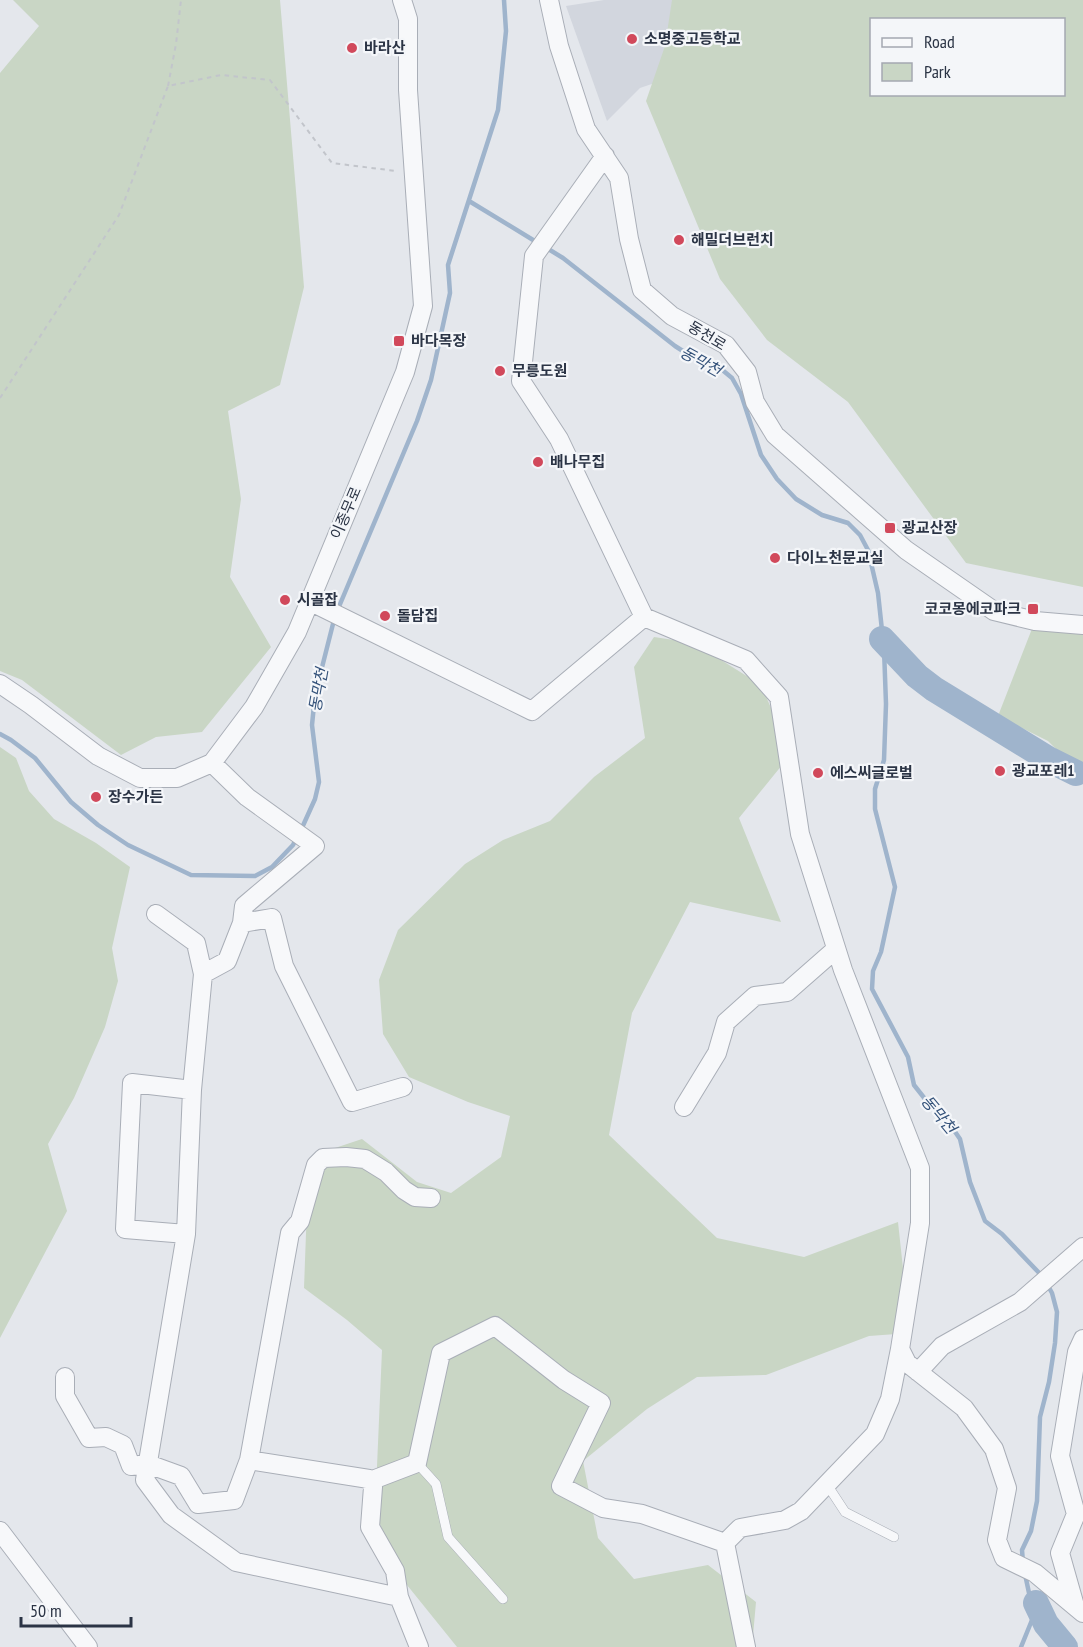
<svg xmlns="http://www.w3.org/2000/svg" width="1083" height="1647" viewBox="0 0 1083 1647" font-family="'PT Sans Narrow','Noto Sans KR',sans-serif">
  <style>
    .built { fill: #d2d6de }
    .green { fill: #c9d6c5; fill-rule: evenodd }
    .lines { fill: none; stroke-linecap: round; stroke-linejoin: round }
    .stream { stroke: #9fb4cc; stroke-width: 4.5 }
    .river { stroke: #9fb4cc; stroke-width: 26 }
    .lane-casing { stroke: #a9aeb7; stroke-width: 10 }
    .street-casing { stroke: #a9aeb7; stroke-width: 20 }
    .path { stroke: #c2c5cb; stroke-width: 2; stroke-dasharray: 4.5 4.5; stroke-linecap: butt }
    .lane { stroke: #f7f8fa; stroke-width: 9 }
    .street { stroke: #f7f8fa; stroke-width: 18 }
    .poi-dot { fill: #d1495b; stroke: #f4f6f9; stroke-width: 2 }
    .labels { text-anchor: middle; stroke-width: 4.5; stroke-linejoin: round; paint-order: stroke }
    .poi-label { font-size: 15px; font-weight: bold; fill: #2b3445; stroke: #f4f6f9; text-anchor: start }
    .street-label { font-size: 15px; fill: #2b3445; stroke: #f4f6f9 }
    .water-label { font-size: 16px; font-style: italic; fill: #34527a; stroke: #f4f6f9 }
  </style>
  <rect width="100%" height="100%" fill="#e4e7ec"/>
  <path class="built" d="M604,0H684L687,72L640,88L607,121L566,6Z"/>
  <path class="green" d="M13,0H280L304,287L280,385L228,411L241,499L230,577L271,647L202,732L156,737L121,755L22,680L0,671V73L39,26Z
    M672,0H1083V587L966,563L848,402L767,340L720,279L646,101L665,46ZM872,20H1064V94H872Z
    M1035,621L1083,634V767L1068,761L1048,741L998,716Z
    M654,637L694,643L761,685L791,754L739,818L781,922L690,902L632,1013L609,1135L717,1238L804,1257L898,1222L910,1333L869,1336L766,1375L697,1377L647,1409L583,1461L598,1538L634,1579L708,1565L756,1602L752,1647H457L407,1585L375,1513L382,1350L347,1320L304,1288L307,1206L335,1148L362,1139L417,1182L451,1193L501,1157L510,1116L468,1102L409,1077L383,1034L379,980L398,930L465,864L503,840L550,821L594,777L645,738L634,667Z
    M0,747L16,758L29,791L54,819L96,843L130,867L112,948L118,981L105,1027L74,1098L48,1144L67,1211L0,1338Z"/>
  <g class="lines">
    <path class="stream" d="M469,201L538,243
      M545,247L563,258L675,346L697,360L720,368L732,378L741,394L761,455L777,479L796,499L822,515L848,523L860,535L868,550L878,593L884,649L886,704L884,760L875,789V809L895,887L881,952L873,971L872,989L908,1057L914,1085L929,1104L949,1123L960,1139L970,1182L985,1221L1002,1234L1043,1277
      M338,609L417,421L431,380L450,293L448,265L498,110L506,31L504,0
      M0,734L11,740L35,758L71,802L98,825L128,845L191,875L255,876L272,867L293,845L297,837
      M301,830L315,799L319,782L312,725L315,695L334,620
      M1023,1563L1022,1550L1031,1531L1037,1501L1040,1417L1049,1382L1055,1343L1057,1312L1052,1293L1047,1284
      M1021,1647L1032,1620L1036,1603L1029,1593L1025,1574"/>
    <path class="river" d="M882,639L917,676L934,689L1050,760L1076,773
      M1036,1603L1046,1624L1065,1647"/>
    <g class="lane-casing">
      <path id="lane" d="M417,1463L436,1484L448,1537L503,1599
        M826,1483L845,1512L894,1537"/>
    </g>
    <g class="street-casing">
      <path id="street" d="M549,0L559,46L586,129L619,178L629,239L642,290L672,316L726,345L747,372L755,402L775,435L906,550L994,611L1035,621L1083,625
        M605,156L534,256L521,381L559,439L644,617L746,660L779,697L800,834L843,970L920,1168V1223L900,1349L907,1363L964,1408L994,1449L1007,1488L997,1540L1004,1558L1035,1573L1083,1613
        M309,601L532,711L644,617
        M0,684L31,705L98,756L140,778H177L212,763L254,707L297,632L405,372L423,306L408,90V19L402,0
        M212,763L247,797L315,846L244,906L242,923
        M156,914L196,943L203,974
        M403,1087L352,1102L284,966L272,918L242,923L227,961L203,974L192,1090L186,1234L145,1480L171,1515L236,1562L399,1597L419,1647
        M684,1107L717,1053L726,1022L755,996L787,992L836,949
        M186,1234L125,1229L132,1083L192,1090
        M918,1372L942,1346L1020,1302L1083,1247
        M65,1377V1396L89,1438L106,1437L123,1445L131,1466L148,1464L181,1476L198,1504L234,1500L249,1460
        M370,1481L417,1463L441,1353L495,1326L564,1380L601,1403L561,1486L603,1508L642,1514L725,1543
        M0,1531L88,1647
        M399,1597L395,1571L370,1527L373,1487L369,1479L249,1460L290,1233L300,1221L316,1165L323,1158L346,1157L365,1159L386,1172L404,1190L415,1197L431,1198
        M1075,1606L1060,1553L1076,1514L1060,1456L1077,1352L1083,1339
        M746,1647L725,1543L740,1528L785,1520L801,1511L875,1434L890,1399L900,1349"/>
    </g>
    <path class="path" d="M168,86L176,44L181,0
      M0,398L119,215L168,86L221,75L270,80L332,163L396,171"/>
    <use href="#lane" class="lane"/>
    <use href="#street" class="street"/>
  </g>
  <g class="poi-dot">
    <circle cx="632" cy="39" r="6"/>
    <circle cx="352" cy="48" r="6"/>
    <circle cx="679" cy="240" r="6"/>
    <rect x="393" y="335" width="12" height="12" rx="3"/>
    <circle cx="500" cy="371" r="6"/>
    <circle cx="538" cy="462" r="6"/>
    <rect x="884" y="522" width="12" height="12" rx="3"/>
    <circle cx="775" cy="558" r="6"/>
    <circle cx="285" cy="600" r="6"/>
    <rect x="1027" y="603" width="12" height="12" rx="3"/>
    <circle cx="385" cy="616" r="6"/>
    <circle cx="1000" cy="771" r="6"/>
    <circle cx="818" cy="773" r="6"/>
    <circle cx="96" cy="797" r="6"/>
  </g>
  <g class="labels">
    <g class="poi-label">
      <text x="644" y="44">소명중고등학교</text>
      <text x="364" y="53">바라산</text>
      <text x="691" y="245">해밀더브런치</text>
      <text x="411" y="346">바다목장</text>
      <text x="512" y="376">무릉도원</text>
      <text x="550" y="467">배나무집</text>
      <text x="902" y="533">광교산장</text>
      <text x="787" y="563">다이노천문교실</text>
      <text x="297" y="605">시골잡</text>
      <text x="1021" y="614" text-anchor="end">코코몽에코파크</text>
      <text x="397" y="621">돌담집</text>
      <text x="1012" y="776">광교포레1</text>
      <text x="830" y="778">에스씨글로벌</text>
      <text x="108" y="802">장수가든</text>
    </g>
    <g class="street-label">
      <text transform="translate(707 336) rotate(31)" y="5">동천로</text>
      <text transform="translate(346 513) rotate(-67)" y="5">이종무로</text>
    </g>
    <g class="water-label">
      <text transform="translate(701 361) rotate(29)" y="6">동막천</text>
      <text transform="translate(318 690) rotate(-80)" y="6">동막천</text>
      <text transform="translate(939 1114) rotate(50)" y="6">동막천</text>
    </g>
  </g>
  <rect x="870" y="18" width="195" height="78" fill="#f4f6f9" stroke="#a4a8b1" stroke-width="1.5"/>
  <rect x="882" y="38" width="30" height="9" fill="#f7f8fa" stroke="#a4a8b1" stroke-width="1.5"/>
  <text x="924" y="48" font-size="18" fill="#2b3445">Road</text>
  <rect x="882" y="63" width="30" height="18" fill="#c9d6c5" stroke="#a4a8b1" stroke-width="1.5"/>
  <text x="924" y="78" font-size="18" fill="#2b3445">Park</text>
  <path d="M21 1617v9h110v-9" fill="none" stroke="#2b3445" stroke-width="3"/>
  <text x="30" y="1617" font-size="18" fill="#2b3445" stroke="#f4f6f9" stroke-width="4.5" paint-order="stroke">50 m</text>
</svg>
